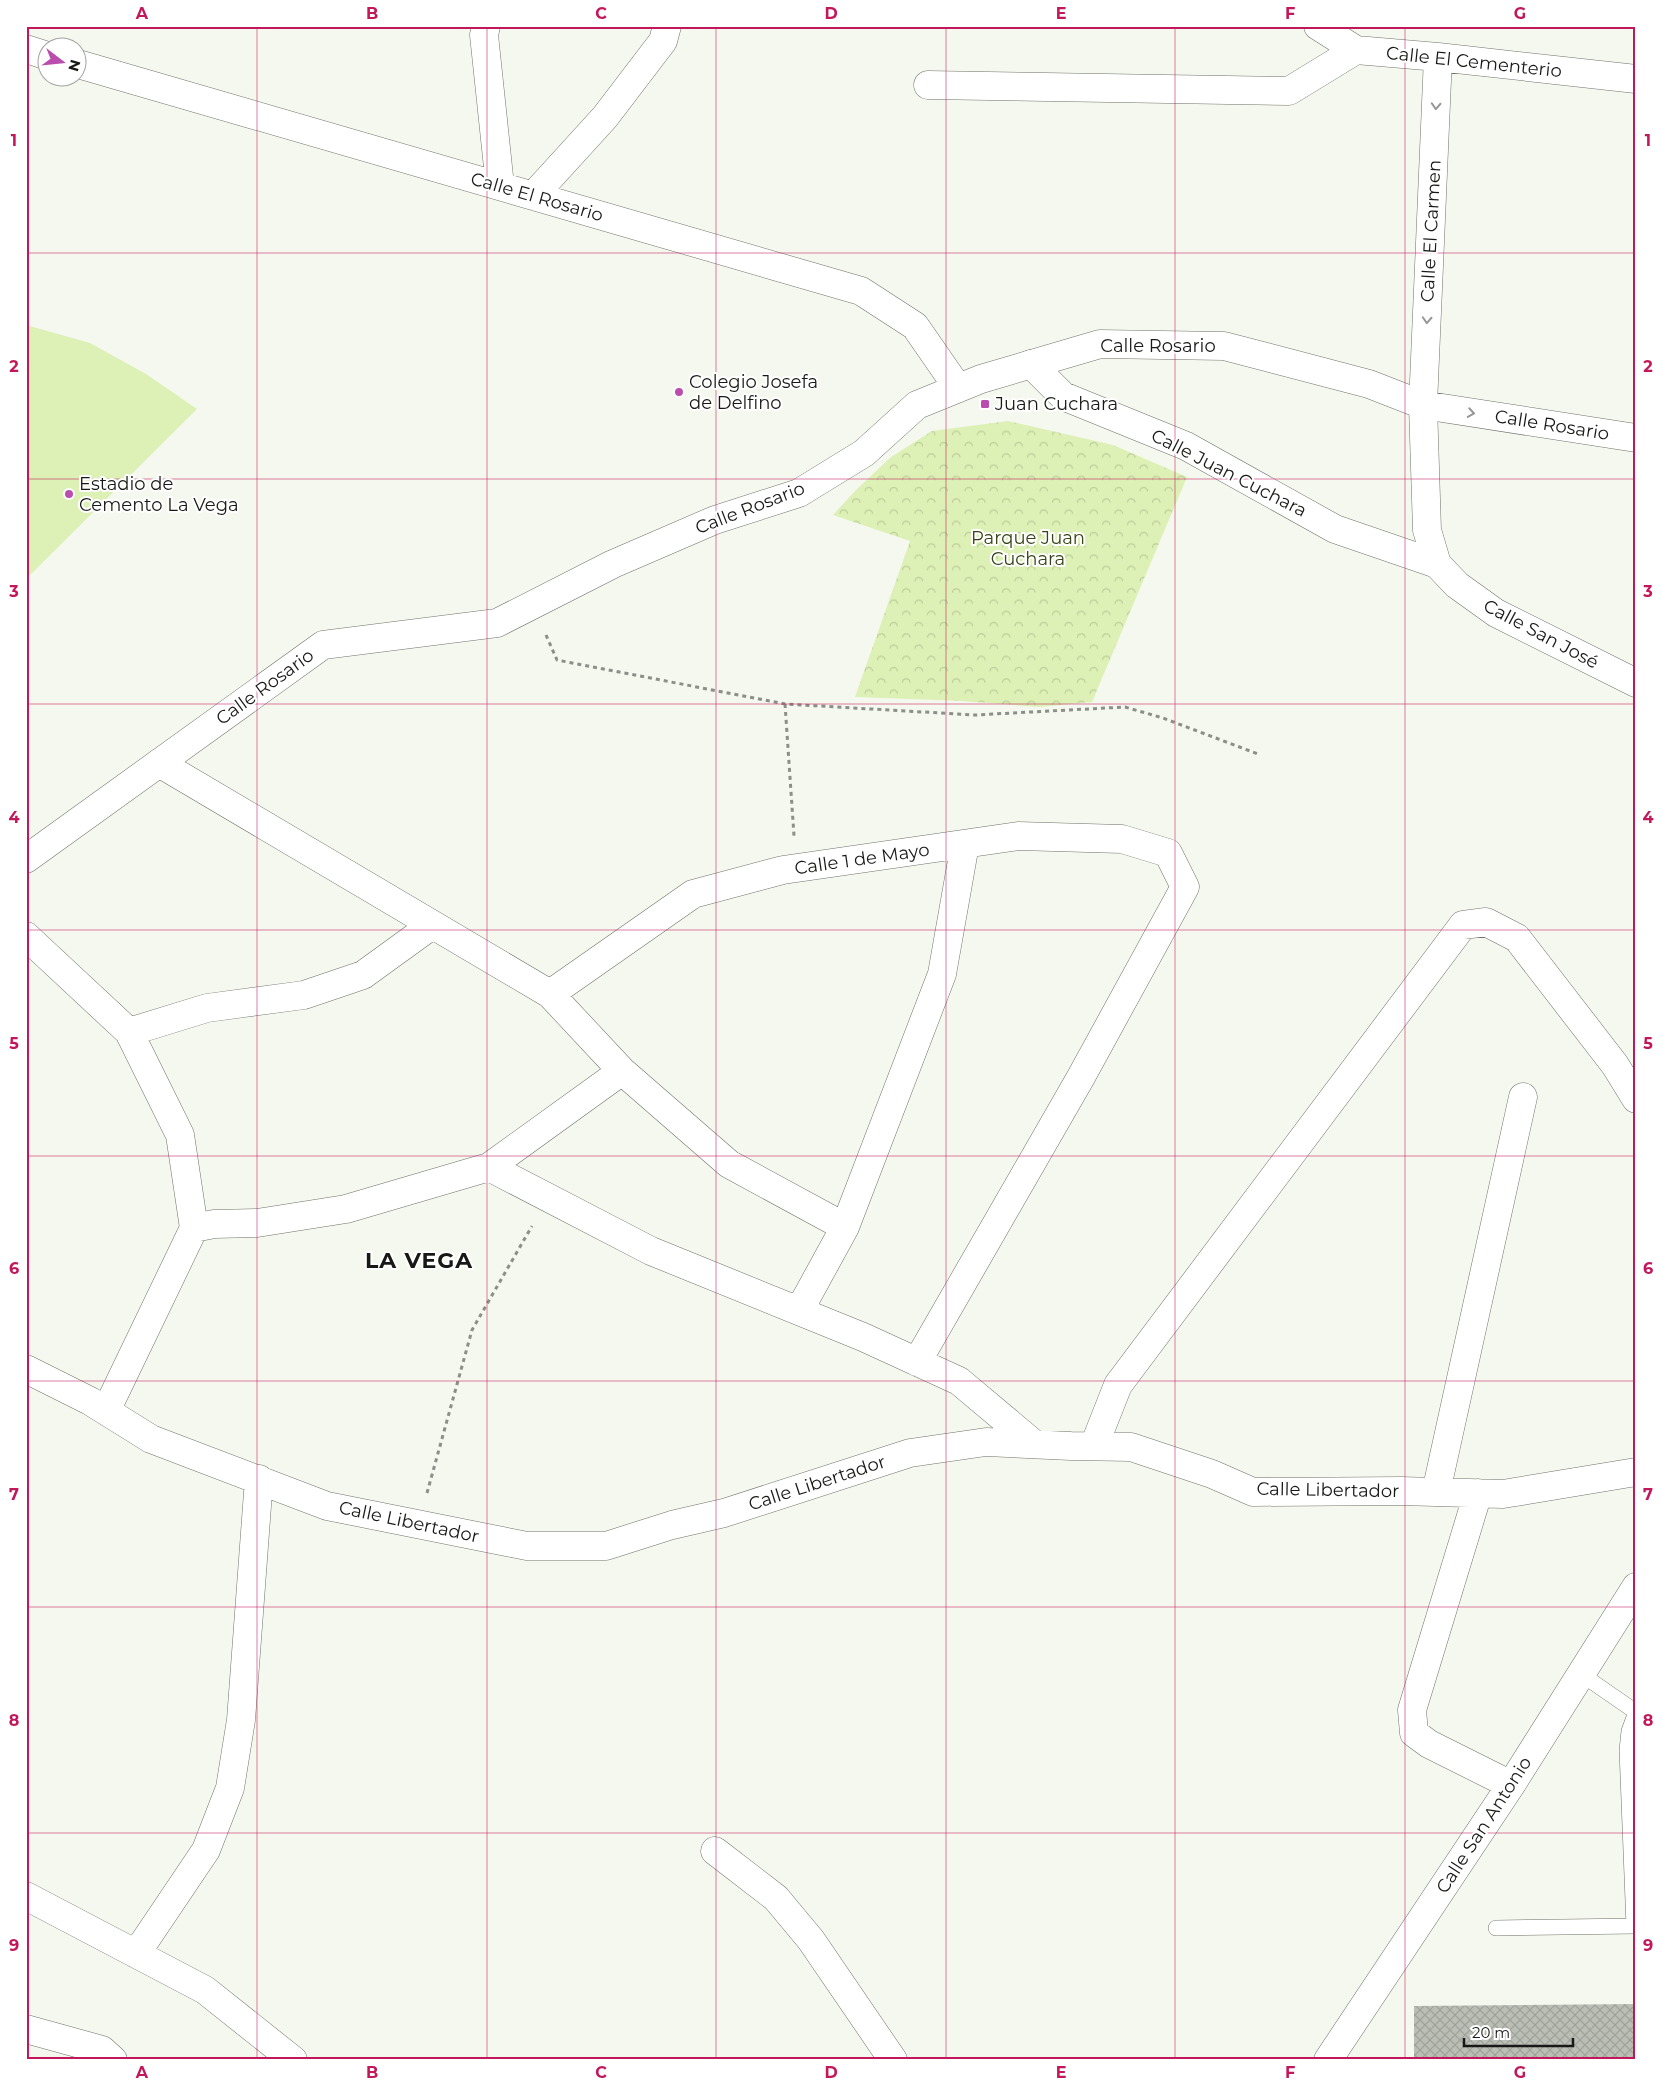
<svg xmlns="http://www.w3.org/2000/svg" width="1662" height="2086" viewBox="0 0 1662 2086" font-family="Montserrat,sans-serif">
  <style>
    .park { fill: url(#park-crowns) }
    .garden { fill: #ddf0b5 }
    .building { fill: url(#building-cross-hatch) }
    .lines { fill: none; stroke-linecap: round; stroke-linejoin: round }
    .service-casing { stroke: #70736b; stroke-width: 16 }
    .minor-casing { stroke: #70736b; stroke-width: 29 }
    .tertiary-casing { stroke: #70736b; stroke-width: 29 }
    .path { stroke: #8c8e88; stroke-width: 3; stroke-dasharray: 4 4; stroke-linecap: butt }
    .service { stroke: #fff; stroke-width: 15 }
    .minor { stroke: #fff; stroke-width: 28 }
    .tertiary { stroke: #fff; stroke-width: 28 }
    .oneway { stroke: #979896 }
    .grid { fill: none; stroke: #c2185b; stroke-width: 1; stroke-opacity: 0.55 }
    .poi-dot { fill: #ba4dad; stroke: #fff; stroke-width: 2 }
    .labels { text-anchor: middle; stroke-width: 4; stroke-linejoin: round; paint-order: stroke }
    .street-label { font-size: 18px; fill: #181916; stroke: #fff }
    .poi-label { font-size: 18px; fill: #181916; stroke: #fff; text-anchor: start }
    .park-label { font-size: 18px; fill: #374415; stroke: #fff }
    .district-label { font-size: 22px; font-weight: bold; letter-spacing: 1px; fill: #181916; stroke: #fff }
    .neatline { fill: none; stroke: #c2185b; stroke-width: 2 }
    .grid-label { font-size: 16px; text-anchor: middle; font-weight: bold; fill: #c2185b }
  </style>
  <defs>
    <pattern id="park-crowns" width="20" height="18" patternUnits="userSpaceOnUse" patternTransform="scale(1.25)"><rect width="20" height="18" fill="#ddf0b5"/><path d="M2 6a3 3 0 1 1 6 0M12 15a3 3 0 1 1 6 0" fill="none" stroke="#bdcd9b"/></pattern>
    <pattern id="building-cross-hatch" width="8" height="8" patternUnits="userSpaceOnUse" patternTransform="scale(1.25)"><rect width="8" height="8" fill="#babeb5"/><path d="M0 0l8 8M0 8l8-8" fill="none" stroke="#9fa39b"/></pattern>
  </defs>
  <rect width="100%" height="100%" fill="#f5f8ef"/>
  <path class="park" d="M1008,421L1113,445L1187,477L1092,702L1039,707L962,701L855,697L910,541L833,515L856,490L891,457L932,431Z"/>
  <path class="garden" d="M26,325L90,343L146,374L197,409L26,579Z"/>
  <path class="building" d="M1636,2004V2060H1414V2006Z"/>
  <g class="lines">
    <g class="service-casing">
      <path id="service" d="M1581,1674L1636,1712
        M1634,1926L1627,1750L1629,1731L1636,1712
        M1496,1928L1636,1926"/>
    </g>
    <g class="minor-casing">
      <path id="minor" d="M486,26L484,35L500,186
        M1318,26L1356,50L1438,57L1636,79
        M26,49L48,56
        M1438,57L1423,405L1636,438
        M78,64L861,291L915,326L958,388
        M928,85L1289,91L1356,50
        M533,196L605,117L663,41L667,26
        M1031,364L1063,396L1186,446L1335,529L1437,564
        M159,763L550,994L622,1071L729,1164L845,1227
        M26,936L129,1032L180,1135L194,1228
        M550,994L693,894L783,870L1018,836L1122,839L1168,853L1185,887L1081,1077L917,1362
        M129,1032L207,1008L304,995L363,975L432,925
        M489,1167L651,1251L863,1337L959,1381L1034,1444
        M799,1311L845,1227L942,974L965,844
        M26,1369L90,1401L151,1439L327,1506L527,1546H606L672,1525L724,1513L910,1453L986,1442L1071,1446L1131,1447L1212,1474L1253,1492L1401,1491L1503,1494L1636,1472
        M106,1411L194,1228L214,1224L257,1223L346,1209L489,1167L622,1071
        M1094,1446L1118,1385L1463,925L1486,922L1517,938L1615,1065L1636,1099
        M1436,1492L1523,1097
        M1478,1493L1412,1710L1414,1733L1429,1744L1511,1785
        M715,1851L776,1898L811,1940L893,2060
        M26,1896L205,1990L293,2060
        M136,1954L206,1850L230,1788L241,1720L259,1479
        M26,2029L102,2050L113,2060
        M1328,2060L1511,1785L1636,1587"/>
    </g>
    <g class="tertiary-casing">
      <path id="tertiary" d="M26,859L323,645L497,623L613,564L715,520L799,493L864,453L917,405L981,379L1100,344L1224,346L1369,384L1423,405L1427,530L1437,564L1457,585L1496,613L1636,683"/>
    </g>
    <path class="path" d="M546,635L557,660L785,704L975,715L1125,707L1163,718L1258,754
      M785,704L794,836
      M427,1493L472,1330L532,1226"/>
    <use href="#service" class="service"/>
    <use href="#minor" class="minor"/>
    <use href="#tertiary" class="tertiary"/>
  </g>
  <defs><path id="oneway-chevron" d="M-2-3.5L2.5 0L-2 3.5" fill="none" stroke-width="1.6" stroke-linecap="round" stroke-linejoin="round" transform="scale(1.25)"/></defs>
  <g class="oneway">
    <use href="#oneway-chevron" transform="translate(1436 106) rotate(93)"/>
    <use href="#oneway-chevron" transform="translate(1427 320) rotate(93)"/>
    <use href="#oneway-chevron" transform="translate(1471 413) rotate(9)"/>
  </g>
  <path class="grid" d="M257,26V2060M487,26V2060M716,26V2060M946,26V2060M1175,26V2060M1405,26V2060M26,253H1636M26,479H1636M26,704H1636M26,930H1636M26,1156H1636M26,1381H1636M26,1607H1636M26,1833H1636"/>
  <g class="poi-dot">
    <circle cx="679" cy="392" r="5"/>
    <rect x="980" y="399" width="10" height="10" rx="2.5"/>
    <circle cx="69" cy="494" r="5"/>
  </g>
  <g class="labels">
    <g class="street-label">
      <text transform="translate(1474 62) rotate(6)" y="6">Calle El Cementerio</text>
      <text transform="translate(537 197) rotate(16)" y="6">Calle El Rosario</text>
      <text transform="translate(1431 231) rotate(-87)" y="6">Calle El Carmen</text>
      <text x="1158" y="352">Calle Rosario</text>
      <text transform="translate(1552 425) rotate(9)" y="6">Calle Rosario</text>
      <text transform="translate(1229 473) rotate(27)" y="6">Calle Juan Cuchara</text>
      <text transform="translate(750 508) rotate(-21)" y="6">Calle Rosario</text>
      <text transform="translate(1541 634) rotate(28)" y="6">Calle San José</text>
      <text transform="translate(265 687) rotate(-36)" y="6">Calle Rosario</text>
      <text transform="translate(862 859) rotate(-8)" y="6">Calle 1 de Mayo</text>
      <text transform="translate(817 1483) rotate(-18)" y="6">Calle Libertador</text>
      <text transform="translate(1328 1490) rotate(1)" y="6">Calle Libertador</text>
      <text transform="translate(409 1522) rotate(12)" y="6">Calle Libertador</text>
      <text transform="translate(1484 1825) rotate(-57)" y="6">Calle San Antonio</text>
    </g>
    <g class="poi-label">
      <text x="689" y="388">Colegio Josefa<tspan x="689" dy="21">de Delfino</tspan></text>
      <text x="995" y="410">Juan Cuchara</text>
      <text x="79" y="490">Estadio de<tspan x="79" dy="21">Cemento La Vega</tspan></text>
    </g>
    <g class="park-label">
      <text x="1028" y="544">Parque Juan<tspan x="1028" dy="21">Cuchara</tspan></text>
    </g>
    <g class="district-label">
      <text x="419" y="1268">LA VEGA</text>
    </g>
  </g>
  <rect width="1662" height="2086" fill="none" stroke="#ffffff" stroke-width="55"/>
  <g transform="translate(62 62) rotate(106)"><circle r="24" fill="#ffffff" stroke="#a3a3a2"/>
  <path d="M0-4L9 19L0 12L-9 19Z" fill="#ba4dad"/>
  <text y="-8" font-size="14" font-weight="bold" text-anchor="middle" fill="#181916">N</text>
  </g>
  <path d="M1464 2038v8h109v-8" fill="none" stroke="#181916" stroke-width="2.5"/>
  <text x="1472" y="2038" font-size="15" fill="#181916" stroke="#ffffff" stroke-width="4" paint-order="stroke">20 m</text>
  <rect x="28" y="28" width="1606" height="2030" class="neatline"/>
  <g class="grid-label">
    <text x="142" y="19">A</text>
    <text x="372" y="19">B</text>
    <text x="601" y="19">C</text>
    <text x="831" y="19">D</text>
    <text x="1061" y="19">E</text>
    <text x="1290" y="19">F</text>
    <text x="1520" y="19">G</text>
    <text x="14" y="146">1</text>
    <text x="1648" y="146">1</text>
    <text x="14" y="372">2</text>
    <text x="1648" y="372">2</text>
    <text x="14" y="597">3</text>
    <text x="1648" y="597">3</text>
    <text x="14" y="823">4</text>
    <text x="1648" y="823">4</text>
    <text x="14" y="1049">5</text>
    <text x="1648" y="1049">5</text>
    <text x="14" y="1274">6</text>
    <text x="1648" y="1274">6</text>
    <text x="14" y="1500">7</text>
    <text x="1648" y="1500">7</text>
    <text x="14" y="1726">8</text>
    <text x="1648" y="1726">8</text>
    <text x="14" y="1951">9</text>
    <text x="1648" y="1951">9</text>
    <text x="142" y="2078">A</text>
    <text x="372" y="2078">B</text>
    <text x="601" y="2078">C</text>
    <text x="831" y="2078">D</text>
    <text x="1061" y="2078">E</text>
    <text x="1290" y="2078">F</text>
    <text x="1520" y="2078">G</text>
  </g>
</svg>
